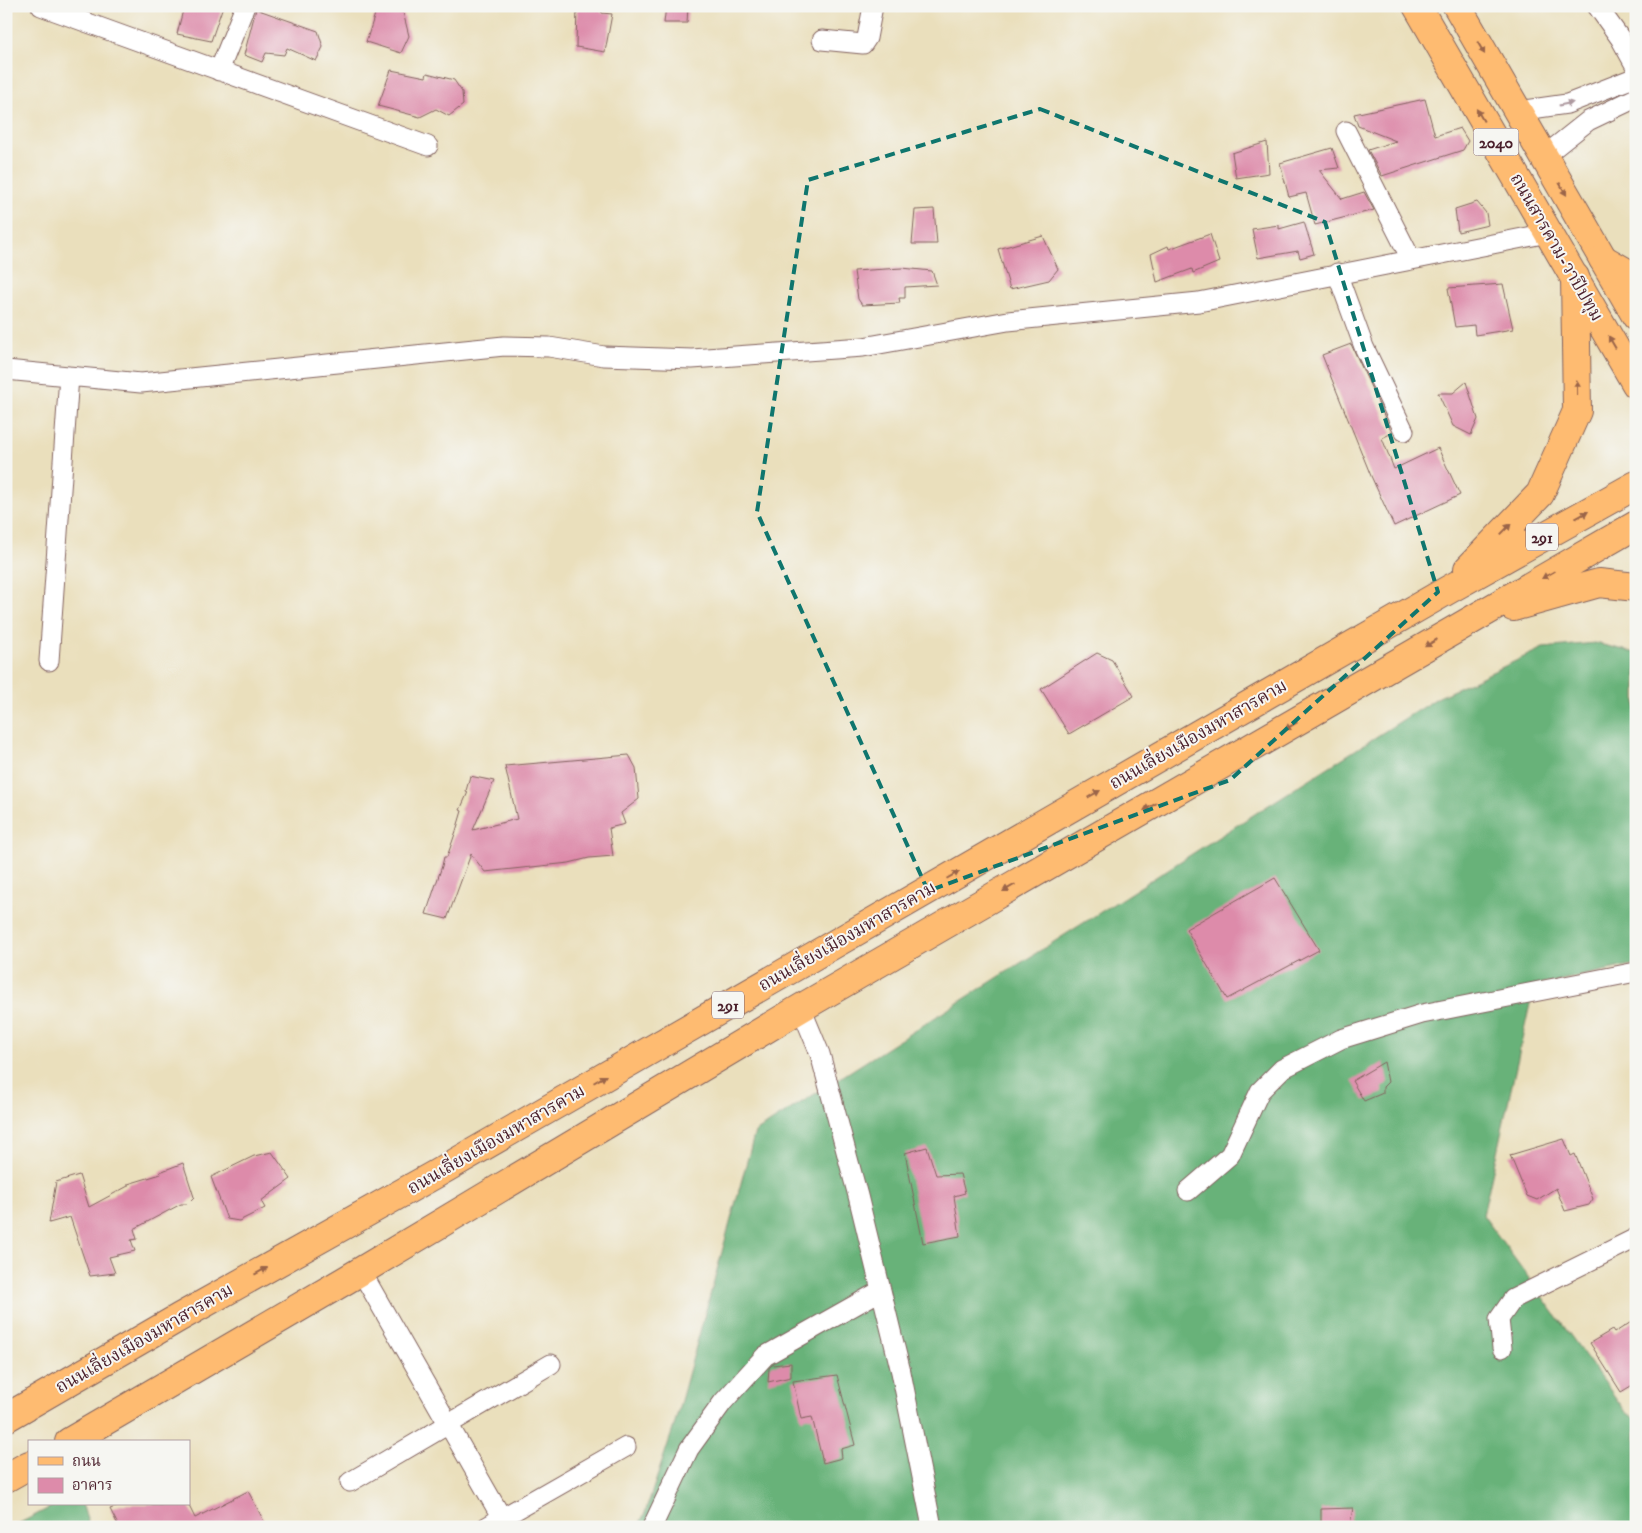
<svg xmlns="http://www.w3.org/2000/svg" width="1642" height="1533" viewBox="0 0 1642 1533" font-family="'IM FELL DW Pica','Noto Serif Thai',serif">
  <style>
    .forest { fill: #68b279; stroke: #596852 }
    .building { fill: #dd8baa }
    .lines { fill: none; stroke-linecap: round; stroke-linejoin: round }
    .minor-casing { stroke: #82625e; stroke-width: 21 }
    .primary-casing { stroke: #82625e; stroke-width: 30 }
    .trunk-casing { stroke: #82625e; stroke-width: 30 }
    .minor { stroke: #fff; stroke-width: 19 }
    .primary { stroke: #febb71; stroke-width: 28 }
    .trunk { stroke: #febb71; stroke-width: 28 }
    .oneway { fill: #9b654a }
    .oneway2 { fill: #ae9aa0 }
    .marked { fill: none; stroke: #0f766e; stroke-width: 4; stroke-dasharray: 10 6; stroke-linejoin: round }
    .labels { text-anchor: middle; stroke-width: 4; stroke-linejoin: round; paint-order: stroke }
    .shield { fill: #f6f6f2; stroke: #7e6067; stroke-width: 1 }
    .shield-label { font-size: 16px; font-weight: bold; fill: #4a1f2b }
    .street-label { font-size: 18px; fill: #4a1f2b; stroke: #f6f6f2 }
  </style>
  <rect width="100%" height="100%" fill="#f6f6f2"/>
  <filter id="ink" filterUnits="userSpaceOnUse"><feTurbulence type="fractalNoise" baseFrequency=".02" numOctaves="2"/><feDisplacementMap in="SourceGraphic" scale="10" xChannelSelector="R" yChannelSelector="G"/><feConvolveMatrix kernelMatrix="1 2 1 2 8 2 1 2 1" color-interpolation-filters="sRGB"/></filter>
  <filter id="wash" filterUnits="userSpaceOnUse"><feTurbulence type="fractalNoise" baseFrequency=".0096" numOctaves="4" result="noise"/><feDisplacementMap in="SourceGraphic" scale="20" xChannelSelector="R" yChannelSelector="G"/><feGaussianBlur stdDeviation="1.12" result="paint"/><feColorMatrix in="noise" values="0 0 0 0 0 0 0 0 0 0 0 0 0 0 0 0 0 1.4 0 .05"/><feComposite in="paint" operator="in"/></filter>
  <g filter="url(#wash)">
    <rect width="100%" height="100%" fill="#eadfbc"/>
    <path class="forest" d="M1595,643L1636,653V964L1534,986L1483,1215L1626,1412L1636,1419V1527H638L645,1513L674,1426L755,1132L1437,698L1543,648Z
      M57,1504H82L90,1527H12Z"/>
    <g id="blocks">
      <path class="building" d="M184,6H223L211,41L177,34Z
        M381,6L403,12L409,36L401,53L366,42L376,11Z
        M577,6H600L602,13L612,14L605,52L576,47Z
        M666,6H688L687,23H664Z
        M256,9L318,31L323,47L316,61L287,48L284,55L266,53L262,62L244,55Z
        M391,70L426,77L427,73L454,80L462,92L463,105L449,116L436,109L420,117L378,106Z
        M1425,99L1435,136L1460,128L1468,141L1463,150L1382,176L1368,150L1396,141L1358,126L1354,114Z
        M1267,142L1269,173L1236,178L1232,153Z
        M1332,148L1339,168L1319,170L1342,199L1364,192L1374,210L1315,225L1306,193L1289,197L1280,163Z
        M1477,202L1486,213L1488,225L1458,232L1455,209Z
        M934,209L937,244H912L915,210Z
        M1304,222L1314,254L1300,258L1298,251L1258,258L1252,229L1279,225V229Z
        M1210,234L1219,262L1193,273L1192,269L1157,282L1151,254L1168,246L1169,249Z
        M1043,236L1058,269L1049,280L1010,289L998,249Z
        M902,268L932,271L937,285L905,287V298H899L900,303L862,305L858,299L854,271Z
        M1503,284L1513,329L1475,335L1474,325L1455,327L1448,288Z
        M1351,344L1392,433L1382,438L1394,469L1438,448L1460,495L1394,526L1371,476L1322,355Z
        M1466,382L1478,419L1471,435L1453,426L1438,393H1453Z
        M1097,653L1112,660L1134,696L1069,734L1041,689Z
        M629,755L636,768L639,799L621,813L625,824L609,828L613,856L589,858L569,863L485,872L471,854L447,919L426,914L442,866L444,857H447L456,831L462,811L460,810L468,792L466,791L470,776L494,781L473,830L517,819L505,766Z
        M1275,878L1319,950L1227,999L1186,929Z
        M1384,1062L1388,1082L1383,1087V1093L1364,1101L1352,1081Z
        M1564,1139L1571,1156L1575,1154L1593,1199L1589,1205L1565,1211L1556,1188L1537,1200L1527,1196L1510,1155Z
        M927,1147L936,1175L960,1174L965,1193L954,1196L960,1236L923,1243L905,1153Z
        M272,1152L291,1179L261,1201L265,1208L239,1221L227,1219L211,1177L254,1156Z
        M183,1163L194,1197L187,1204H181L134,1229L137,1239L131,1240L135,1251L109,1257L115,1273L90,1276L70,1217L49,1223L56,1182L79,1175L89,1207L128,1186V1184L161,1174L160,1172Z
        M1636,1319V1383L1621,1392L1590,1343L1612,1330L1614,1333Z
        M791,1363V1377L768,1382L769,1368L772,1365Z
        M837,1375L855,1445L841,1449L842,1458L823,1463L812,1417L801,1419L793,1381Z
        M248,1491L267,1527H119L110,1509L123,1504H188L195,1518Z
        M1353,1508L1350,1525L1321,1527V1509Z"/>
    </g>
  </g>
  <g filter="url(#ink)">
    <use href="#blocks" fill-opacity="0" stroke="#82625e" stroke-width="1"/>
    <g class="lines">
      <g class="minor-casing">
        <path id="minor" d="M41,6L428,146
          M1597,6L1620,38L1636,67
          M822,40L863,44L867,38L873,6
          M219,71L245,6
          M1517,111L1567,104L1636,77
          M1346,131L1411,259
          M1544,156L1588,121L1636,98
          M1337,273L1364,347L1404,431
          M6,370L141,383L504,346L549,347L604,356L692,359L863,347L1008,321L1199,302L1548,233
          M49,661L69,376
          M801,1008L820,1054L858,1196L901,1372L932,1527
          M1188,1191L1230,1155L1260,1091L1282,1069L1341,1039L1422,1014L1636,972
          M361,1271L507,1527
          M1502,1348L1499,1319L1513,1299L1636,1238
          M350,1482L551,1364
          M486,1527L626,1447
          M652,1527L689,1449L723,1402L765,1356L880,1291"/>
      </g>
      <g class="primary-casing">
        <path id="primary" d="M1417,6L1636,384
          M1457,6L1636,316"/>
      </g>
      <g class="trunk-casing">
        <path id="trunk" d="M1603,259L1636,278
          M1468,569L1540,494L1577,411L1575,277
          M1513,607L1599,583L1636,587
          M6,1418L180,1317L434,1175L1448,590L1636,485
          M69,1442L346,1280L801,1008L1636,525
          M6,1478L29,1465"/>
      </g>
      <use href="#minor" class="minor"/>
      <use href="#primary" class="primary"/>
      <use href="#trunk" class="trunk"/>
    </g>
    <defs><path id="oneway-solid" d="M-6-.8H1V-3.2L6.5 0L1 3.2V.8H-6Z" transform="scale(1.25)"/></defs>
    <g class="oneway">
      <use href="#oneway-solid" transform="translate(1481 48) rotate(60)"/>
      <use href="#oneway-solid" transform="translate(1480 115) rotate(-120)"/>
      <use href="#oneway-solid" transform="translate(1563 189) rotate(60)"/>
      <use href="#oneway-solid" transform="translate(1612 342) rotate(-120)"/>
      <use href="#oneway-solid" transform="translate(1577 388) rotate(-91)"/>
      <use href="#oneway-solid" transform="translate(1582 515) rotate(-29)"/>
      <use href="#oneway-solid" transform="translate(1506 529) rotate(-46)"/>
      <use href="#oneway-solid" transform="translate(1548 575) rotate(150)"/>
      <use href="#oneway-solid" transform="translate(1431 643) rotate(149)"/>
      <use href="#oneway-solid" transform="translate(1291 726) rotate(149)"/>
      <use href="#oneway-solid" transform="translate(1094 794) rotate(-30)"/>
      <use href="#oneway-solid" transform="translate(1150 807) rotate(150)"/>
      <use href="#oneway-solid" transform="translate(953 875) rotate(-30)"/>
      <use href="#oneway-solid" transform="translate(1009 888) rotate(150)"/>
      <use href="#oneway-solid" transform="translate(600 1079) rotate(-30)"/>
      <use href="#oneway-solid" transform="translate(261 1271) rotate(-29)"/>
    </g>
    <use class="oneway2" href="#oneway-solid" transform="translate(1566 104) rotate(-12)"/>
  </g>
  <path class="marked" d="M1040,109L1325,222L1438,592L1230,780L928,891L757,512L808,180Z"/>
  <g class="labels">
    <g class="shield">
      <rect x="1473.5" y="128.5" width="45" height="27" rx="4"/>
      <rect x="1526" y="523.5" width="32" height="27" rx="4"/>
      <rect x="712" y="991.5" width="32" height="27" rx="4"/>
    </g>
    <g class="shield-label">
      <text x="1496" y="148">2040</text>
      <text x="1542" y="543">291</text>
      <text x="728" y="1011">291</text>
    </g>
    <g class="street-label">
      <text transform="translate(1557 247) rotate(60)" y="6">ถนนสารคาม-วาปีปทุม</text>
      <text transform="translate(1198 734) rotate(-30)" y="6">ถนนเลี่ยงเมืองมหาสารคาม</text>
      <text transform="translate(847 936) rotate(-30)" y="6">ถนนเลี่ยงเมืองมหาสารคาม</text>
      <text transform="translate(496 1139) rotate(-30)" y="6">ถนนเลี่ยงเมืองมหาสารคาม</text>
      <text transform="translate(144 1338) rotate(-30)" y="6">ถนนเลี่ยงเมืองมหาสารคาม</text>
    </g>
  </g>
  <rect width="1642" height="1533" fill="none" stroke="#f6f6f2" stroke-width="25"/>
  <rect x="28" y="1440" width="162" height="65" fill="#f6f6f2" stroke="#b1a0a2"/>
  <rect x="38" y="1457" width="25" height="8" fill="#febb71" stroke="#b1a0a2"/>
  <text x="72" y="1466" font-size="15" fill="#4a1f2b">ถนน</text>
  <rect x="38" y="1478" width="25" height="15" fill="#dd8baa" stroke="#b1a0a2"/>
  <text x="72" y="1490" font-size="15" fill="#4a1f2b">อาคาร</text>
</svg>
